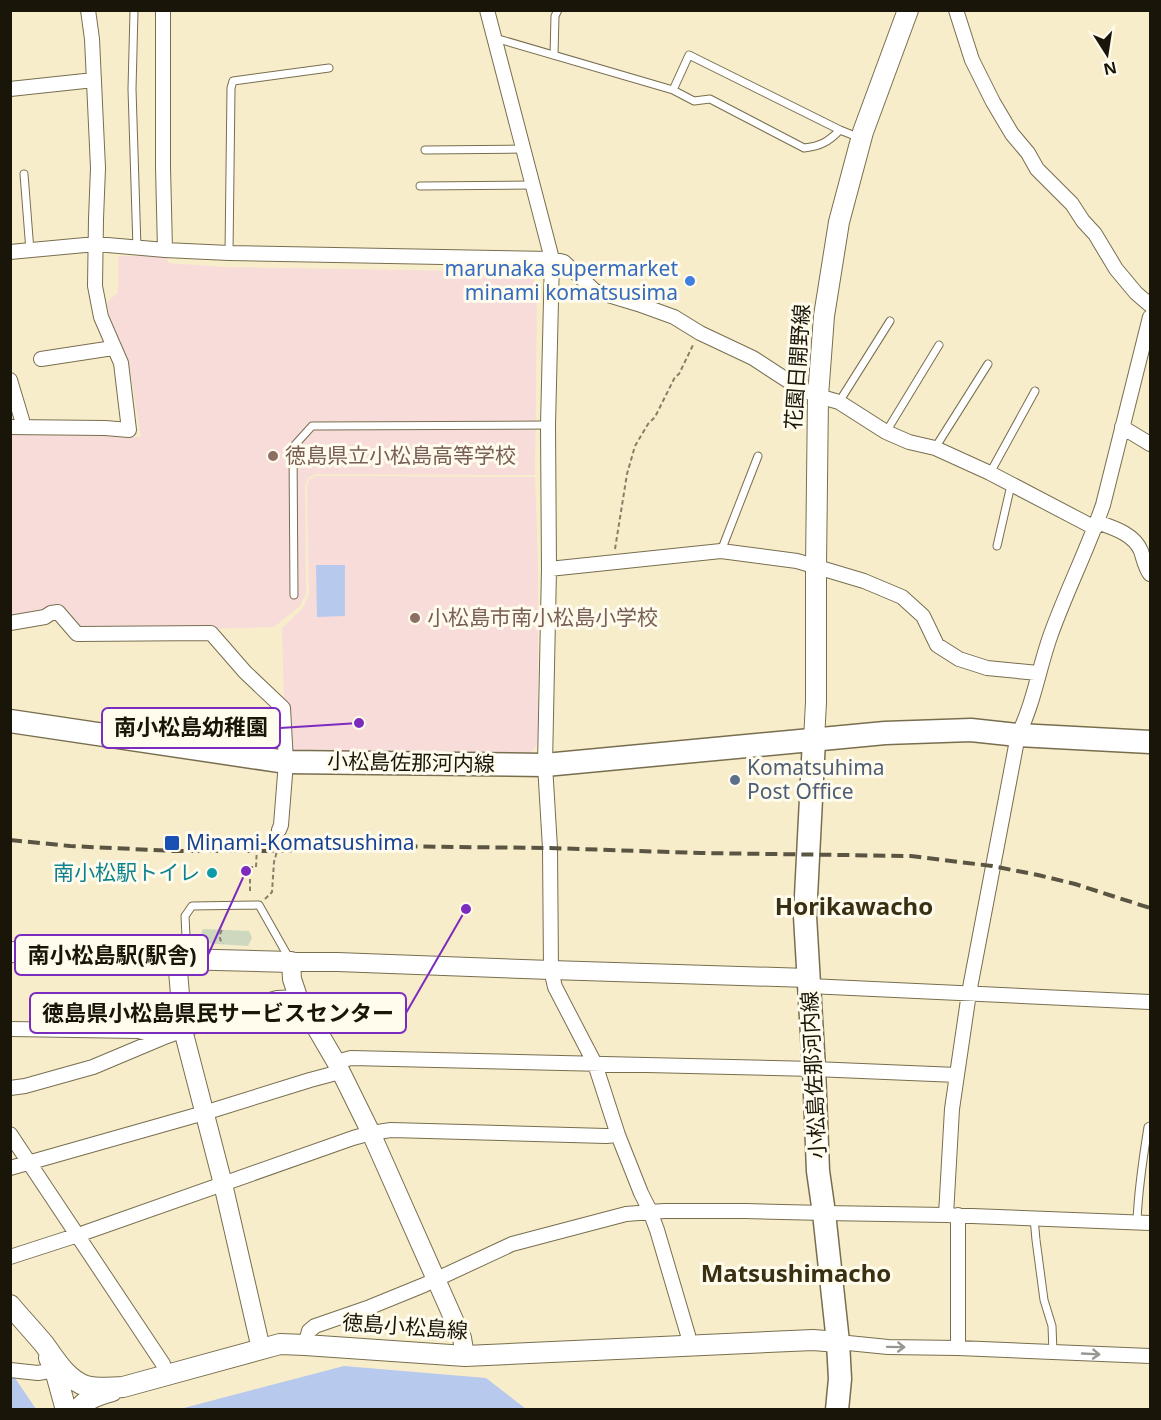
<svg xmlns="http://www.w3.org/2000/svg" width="1161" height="1420" viewBox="0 0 1161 1420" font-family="'Noto Sans','Noto Sans JP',sans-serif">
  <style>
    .education { fill: #f7dcda }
    .green { fill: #cdd8bf }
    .water { fill: #b7c9ed }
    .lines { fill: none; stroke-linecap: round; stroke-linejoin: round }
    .service-casing { stroke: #786e4f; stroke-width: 9 }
    .minor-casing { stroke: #786e4f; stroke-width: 16 }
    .tertiary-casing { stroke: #786e4f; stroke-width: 20 }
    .secondary-casing { stroke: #786e4f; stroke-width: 22 }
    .primary-casing { stroke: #786e4f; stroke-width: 25 }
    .path { stroke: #877f68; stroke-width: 2; stroke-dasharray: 4.5 3; stroke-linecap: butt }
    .service { stroke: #fff; stroke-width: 7 }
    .minor { stroke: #fff; stroke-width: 14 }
    .tertiary { stroke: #fff; stroke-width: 18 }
    .secondary { stroke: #fff; stroke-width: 20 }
    .primary { stroke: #fff; stroke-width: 22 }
    .rail { stroke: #5a5442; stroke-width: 4; stroke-dasharray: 12 6; stroke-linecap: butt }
    .oneway { stroke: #989690 }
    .shop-dot { fill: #3f7fe0; stroke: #fffbed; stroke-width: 2 }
    .education-dot { fill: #8d6e63; stroke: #fffbed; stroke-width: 2 }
    .service-dot { fill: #5c6f8a; stroke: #fffbed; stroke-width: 2 }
    .transit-dot { fill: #1a4fb4; stroke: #fffbed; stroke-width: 2 }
    .culture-dot { fill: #0f9aa8; stroke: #fffbed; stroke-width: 2 }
    .labels { text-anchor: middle; stroke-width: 6; stroke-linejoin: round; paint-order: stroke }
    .shop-label { font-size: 21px; fill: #366cbe; stroke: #fffbed; text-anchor: end }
    .street-label { font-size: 21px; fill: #191509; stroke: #fffbed }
    .education-label { font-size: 21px; fill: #785e54; stroke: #fffbed; text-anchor: start }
    .service-label { font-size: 21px; fill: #4e5e75; stroke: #fffbed; text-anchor: start }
    .transit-label { font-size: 21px; fill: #164399; stroke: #fffbed; text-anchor: start }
    .culture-label { font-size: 21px; fill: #0d838f; stroke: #fffbed; text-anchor: end }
    .quarter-label { font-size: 24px; font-weight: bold; fill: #393012; stroke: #fffbed }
    .leader { fill: none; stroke: #7b2cbf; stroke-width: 2 }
    .callout-dot { fill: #7b2cbf; stroke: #fffbed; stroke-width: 2 }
    .callout { fill: #fffbed; stroke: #7b2cbf; stroke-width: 2 }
    .callout-label { font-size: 22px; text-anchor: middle; font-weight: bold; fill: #191509 }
  </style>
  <rect width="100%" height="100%" fill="#f8edca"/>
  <path class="education" d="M167,255L168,263L224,267L532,272L537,293L535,475L316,474L309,477L305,484L306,593L300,606L274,627L206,629L77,628L64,607L51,606L45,612L11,618V433H46L141,437L128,359L111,325L107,302L118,293V256Z
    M316,476L535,477L538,562V744L530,753L459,756L289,752L284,701L282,628L303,608L309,594L307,485L310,479Z"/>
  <path class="green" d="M203,929L249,931L252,938L248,946L202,943L200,937Z"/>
  <path class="water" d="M316,565H345V616L317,617Z
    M344,1366L486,1378L526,1409H180Z
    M10,1378H15L36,1409H11Z"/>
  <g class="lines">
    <g class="service-casing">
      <path id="service" d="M134,11L132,89L137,248
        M495,38L673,90L694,101L710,99L804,148C821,146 828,142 840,130
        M554,55L555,16L558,10
        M673,90L689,55L840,130L860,138
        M425,150L523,149
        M24,174L30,251
        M420,186L533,185
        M229,253L231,88L233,81L329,68
        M839,402L890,321
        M886,432L939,345
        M935,448L988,364
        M990,473L1035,391
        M997,546L1011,485
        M721,551L758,456
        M294,595L293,447L312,426L548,425
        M187,957L185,916L192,906L259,905L289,958
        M1034,1218L1036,1240L1044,1300L1052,1326L1053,1352
        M1137,1222C1138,1190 1143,1158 1148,1127L1150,1126"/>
    </g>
    <g class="minor-casing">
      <path id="minor" d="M163,10V167L165,250
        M487,10L552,259L548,425L549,569L545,765L550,848L551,970L555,987L595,1064L618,1135L641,1193L650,1211L657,1230L688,1335V1346
        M956,10L972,60L993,102L1012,134L1028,153L1037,169L1072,204L1083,221L1095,234L1116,269L1136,293L1150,305
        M10,89L94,80
        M10,252L96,244L165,250L229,253L552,259L564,262L595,291L638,304L674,317L700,333L753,358L799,388L818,396L839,402L886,432L909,442L935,448L990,473L1095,528
        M41,359L113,348
        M10,380L22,420V427
        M10,427L105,428L129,430L121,363L101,317L95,286L96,219L98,168L92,39L88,10
        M1122,427L1150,444
        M1097,522C1114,528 1134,534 1141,551C1144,560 1145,567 1150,574
        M549,569L721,551L797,561L864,581L902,597L923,616L937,645L959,659L987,668L1038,673
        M10,623L45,617L51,613L58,612L77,634L211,633L245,672L283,708L286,762L281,825L279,830
        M809,986L1150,1002
        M10,1029L139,1031L162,1038
        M336,1062L351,1058L814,1069L957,1075
        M10,1088L25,1086L93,1067L162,1038L252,1005L277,998L298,997
        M10,1134L163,1364L166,1375
        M10,1168L204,1113L310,1080L340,1072
        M946,1215L1150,1223
        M10,1257L78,1235L353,1138L371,1133L391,1130L606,1136L618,1135
        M838,1342L888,1347L958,1348L1150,1356
        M305,1345L309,1331L315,1326L370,1307L424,1285L512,1244L626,1214L664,1211H745L824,1213L946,1215L952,1109L969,993L1018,735C1034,703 1039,667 1051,634C1067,590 1088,548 1103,505L1150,317
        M958,1348V1215
        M10,1370L38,1373L55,1370"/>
    </g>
    <g class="tertiary-casing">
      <path id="tertiary" d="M177,959L183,1030L223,1184L261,1349
        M465,1356L462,1338L371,1133L336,1062L298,997L292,979L291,962H337L551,970L808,978"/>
    </g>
    <g class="secondary-casing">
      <path id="secondary" d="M814,740L816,702V567L818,396L824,316L839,222L863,132L908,10
        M10,952L177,959L291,962
        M10,1305C21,1318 33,1331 44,1344C55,1359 67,1380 86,1386C98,1389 111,1388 123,1387L280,1344L305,1345L465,1356L813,1340L838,1342
        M49,1358L55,1370L66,1410
        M78,1410C86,1398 100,1395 112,1391"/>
    </g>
    <g class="primary-casing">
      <path id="primary" d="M10,721L286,762L545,765L885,733L971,730L1018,735L1150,742
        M814,740L805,916L814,1069L818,1171L824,1213L838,1342L840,1379L837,1410"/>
    </g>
    <path class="path" d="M615,549L627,474L635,446L648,424L655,417L675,377L679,374L694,343
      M205,846L257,847L256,867H250V891
      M265,899L272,892L274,862L277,851L278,842
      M222,930C219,935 219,939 223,944"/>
    <use href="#service" class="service"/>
    <use href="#minor" class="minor"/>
    <use href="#tertiary" class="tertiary"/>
    <use href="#secondary" class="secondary"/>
    <use href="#primary" class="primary"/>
    <path class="rail" d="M10,840L70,846L174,851H277L367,846L550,848L700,853L911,856L992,866L1038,875L1075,884L1150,908"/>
  </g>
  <defs><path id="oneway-shaft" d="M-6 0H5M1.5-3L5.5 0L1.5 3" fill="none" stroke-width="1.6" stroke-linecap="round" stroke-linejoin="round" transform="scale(1.5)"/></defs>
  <g class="oneway">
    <use href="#oneway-shaft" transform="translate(896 1347) rotate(1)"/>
    <use href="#oneway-shaft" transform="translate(1091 1354) rotate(3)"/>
  </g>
  <circle class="shop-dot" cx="690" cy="281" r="6"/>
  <g class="education-dot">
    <circle cx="273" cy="456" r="6"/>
    <circle cx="415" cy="618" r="6"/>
  </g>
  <circle class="service-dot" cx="735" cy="780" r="6"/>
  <rect class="transit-dot" x="164" y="835" width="16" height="16" rx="3"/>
  <circle class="culture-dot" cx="212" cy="873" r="6"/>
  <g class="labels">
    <g class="shop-label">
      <text x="678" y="276">marunaka supermarket<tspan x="678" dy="24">minami komatsusima</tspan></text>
    </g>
    <g class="street-label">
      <text transform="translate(798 367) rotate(-86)" y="7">花園日開野線</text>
      <text transform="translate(411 763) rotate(1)" y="7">小松島佐那河内線</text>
      <text transform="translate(814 1075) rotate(-93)" y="7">小松島佐那河内線</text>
      <text transform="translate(405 1327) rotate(4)" y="7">徳島小松島線</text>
    </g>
    <g class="education-label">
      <text x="285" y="463">徳島県立小松島高等学校</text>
      <text x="427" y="625">小松島市南小松島小学校</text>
    </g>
    <g class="service-label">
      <text x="747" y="775">Komatsuhima<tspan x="747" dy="24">Post Office</tspan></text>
    </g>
    <g class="transit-label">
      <text x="186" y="850">Minami-Komatsushima</text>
    </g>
    <g class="culture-label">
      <text x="200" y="880">南小松駅トイレ</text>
    </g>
    <g class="quarter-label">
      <text x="854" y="915">Horikawacho</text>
      <text x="796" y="1282">Matsushimacho</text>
    </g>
  </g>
  <path class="leader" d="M359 723L280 728M246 871L208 955M466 909L406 1013"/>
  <g class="callout-dot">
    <circle cx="359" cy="723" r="6"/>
    <circle cx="246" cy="871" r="6"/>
    <circle cx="466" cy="909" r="6"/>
  </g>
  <g class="callout">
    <rect x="102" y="708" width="178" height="40" rx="6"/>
    <rect x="15" y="935" width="193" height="40" rx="6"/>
    <rect x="30" y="993" width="376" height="40" rx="6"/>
  </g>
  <g class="callout-label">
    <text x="191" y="735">南小松島幼稚園</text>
    <text x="112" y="963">南小松島駅(駅舎)</text>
    <text x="218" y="1021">徳島県小松島県民サービスセンター</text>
  </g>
  <rect width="1161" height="1420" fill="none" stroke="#191509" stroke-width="24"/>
  <g transform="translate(1107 54) rotate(168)" stroke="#fffbed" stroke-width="4.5" paint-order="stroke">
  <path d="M0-4.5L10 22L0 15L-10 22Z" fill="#191509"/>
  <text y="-9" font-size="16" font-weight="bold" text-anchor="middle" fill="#191509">N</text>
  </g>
</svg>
